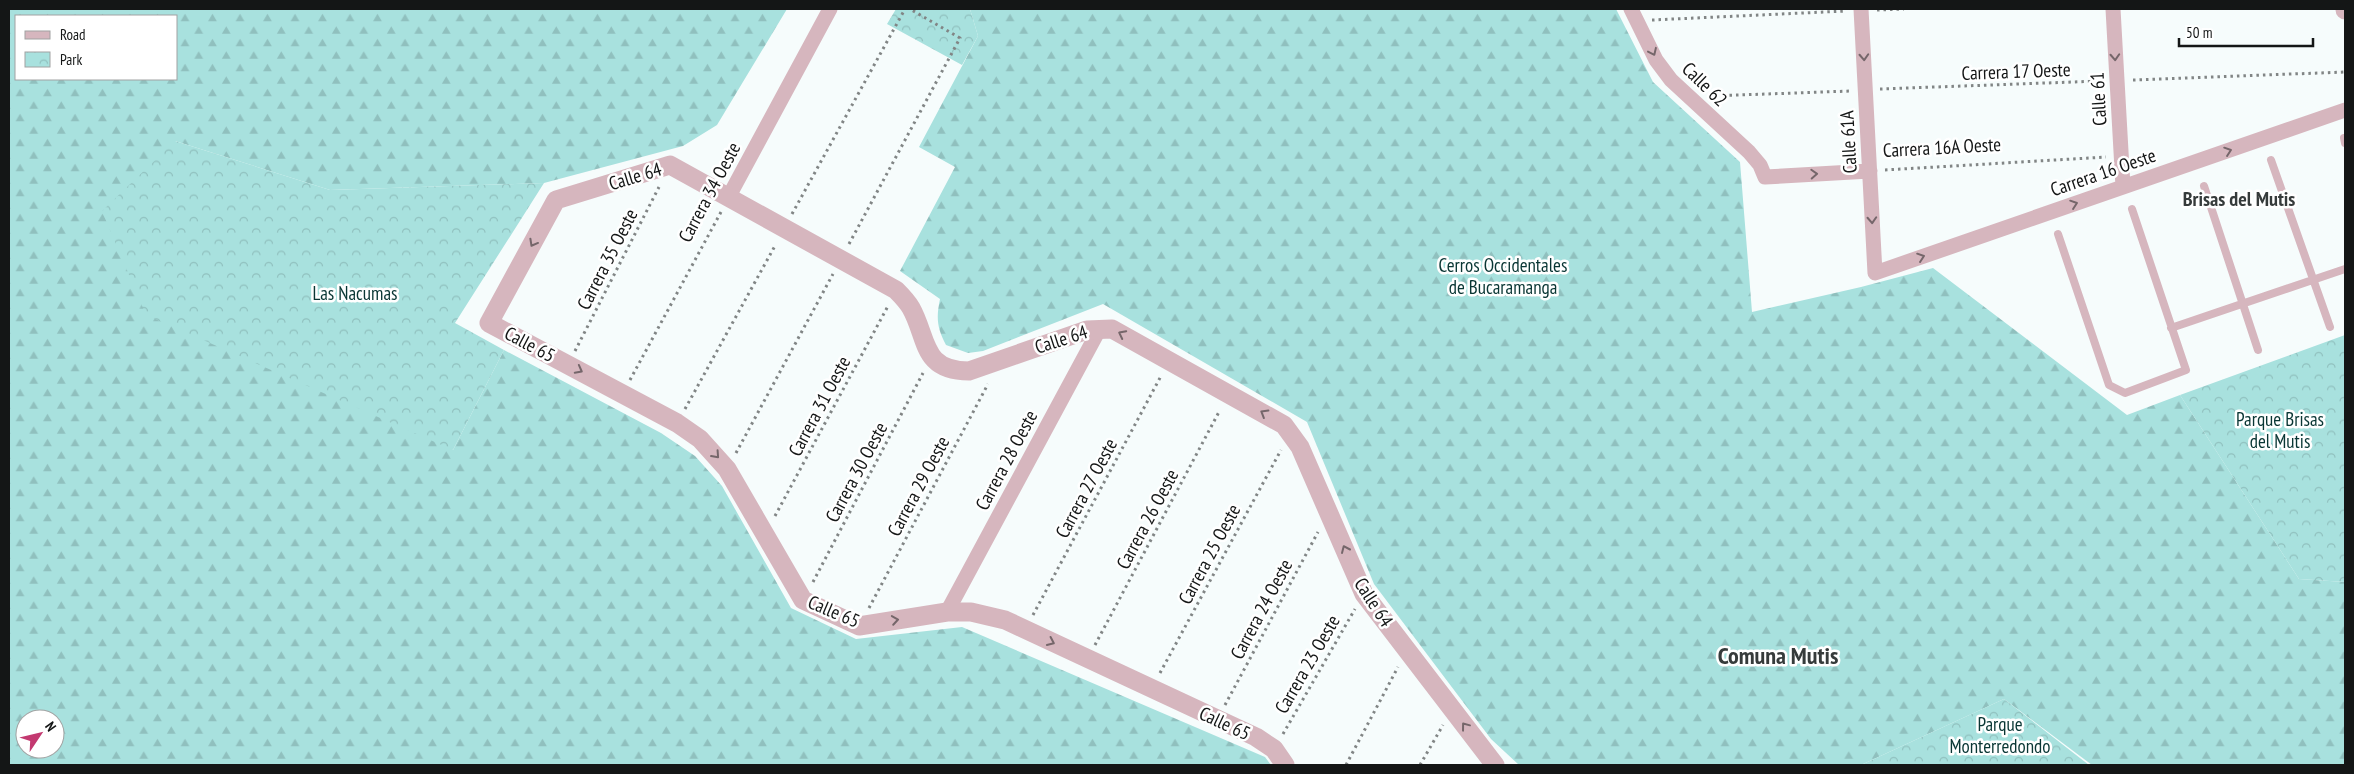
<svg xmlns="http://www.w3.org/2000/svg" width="2354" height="774" viewBox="0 0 2354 774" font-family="'PT Sans Narrow',sans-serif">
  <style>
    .forest { fill: url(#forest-firs); fill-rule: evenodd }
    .park { fill: url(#park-crowns) }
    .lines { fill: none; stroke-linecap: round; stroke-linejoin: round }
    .path { stroke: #818585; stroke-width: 3; stroke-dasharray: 2.5 4; stroke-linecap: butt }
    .service { stroke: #d6b6be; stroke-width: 8 }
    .minor { stroke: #d6b6be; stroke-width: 15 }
    .tertiary { stroke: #d6b6be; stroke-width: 19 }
    .oneway { stroke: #75666a }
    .labels { text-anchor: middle; stroke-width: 5; stroke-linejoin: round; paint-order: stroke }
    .street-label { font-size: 19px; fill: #141616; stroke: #fff }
    .park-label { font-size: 19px; fill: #093634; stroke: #fff }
    .neighbourhood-label { font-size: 20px; font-weight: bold; fill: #363b3b; stroke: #fff }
    .district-label { font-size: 24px; font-weight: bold; fill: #363b3b; stroke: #fff }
  </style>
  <defs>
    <pattern id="forest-firs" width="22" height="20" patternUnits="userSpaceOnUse" patternTransform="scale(1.25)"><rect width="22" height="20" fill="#a8e1de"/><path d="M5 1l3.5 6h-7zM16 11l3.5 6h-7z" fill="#90c0be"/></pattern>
    <pattern id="park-crowns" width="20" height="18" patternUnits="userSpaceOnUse" patternTransform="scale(1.25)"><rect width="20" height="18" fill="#a8e1de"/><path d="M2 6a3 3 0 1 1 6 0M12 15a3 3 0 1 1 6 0" fill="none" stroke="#90c0be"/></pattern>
  </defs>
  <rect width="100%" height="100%" fill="#f6fcfc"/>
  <path class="forest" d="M9,9H787L717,125L683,146L544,183L330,190L175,141L453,450L504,350L661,433L695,456L722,486L791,608L856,639L962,627L1265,757L1271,765H9ZM16,16H176V79H16ZM25,719H55V749H25Z
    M970,9H1616L1653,82L1740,162L1752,312L1861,287L1933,268L2127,415L2180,395L2299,579L2345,582V765H2092L2004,699L1861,765H1519L1491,739L1374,584L1307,422L1103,304L983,351L968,353L946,345C937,328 936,318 940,299L900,271L955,167L919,147L978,36Z"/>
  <path class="park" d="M896,9H970L978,36L962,65L887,24Z
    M175,141L330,190L544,183L455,323L504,350L453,450L146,315L102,211Z
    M2345,335V582L2299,579L2180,395Z
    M2004,699L2089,765H1861Z"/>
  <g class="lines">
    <path class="path" d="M1877,10L1904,9
      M1652,20L1846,11
      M2133,80L2345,72
      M1880,89L2101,81
      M1710,96L1851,91
      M1885,170L2106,157
      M792,214L905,9
      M849,244L960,38L910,9
      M575,351L659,187
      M630,380L721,212
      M685,409L776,244
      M736,453L833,274
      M775,516L888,306
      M813,582L923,373
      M869,608L988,384
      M1033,615L1161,376
      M1095,645L1220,410
      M1160,673L1281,450
      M1225,705L1318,532
      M1283,734L1355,609
      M1346,765L1398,667
      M1420,765L1443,725"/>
    <path class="service" d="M2344,138L2345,143
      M2271,160L2330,327
      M2204,186L2258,350
      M2058,234L2109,385L2125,393L2186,370L2132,209
      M2171,328L2345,269"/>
    <path class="minor" d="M1631,9L1656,60L1671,80L1749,152L1760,165L1765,177L1870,171
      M1861,9L1875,273L2345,110
      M2113,9L2123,187
      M728,198L830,9
      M947,612L1100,328"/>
    <path class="tertiary" d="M2345,9V10
      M1285,765L1274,749L1256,737L1005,620L971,612H947L859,626L803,600L727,469L700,439L677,423L489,323L556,200L670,165L896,290C902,296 907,301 911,308C928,338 921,371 969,371L1087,330L1112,329L1284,425L1300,447L1364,594L1495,765"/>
  </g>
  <defs><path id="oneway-chevron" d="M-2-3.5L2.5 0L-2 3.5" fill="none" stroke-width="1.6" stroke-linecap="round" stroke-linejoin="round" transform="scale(1.25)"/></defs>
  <g class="oneway">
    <use href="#oneway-chevron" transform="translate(1653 52) rotate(65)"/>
    <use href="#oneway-chevron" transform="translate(1864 57) rotate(87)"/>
    <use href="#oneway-chevron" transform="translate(2115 57) rotate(87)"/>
    <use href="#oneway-chevron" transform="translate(2228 151) rotate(-19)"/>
    <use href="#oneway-chevron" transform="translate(1814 174) rotate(-3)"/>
    <use href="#oneway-chevron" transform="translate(2074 204) rotate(-19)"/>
    <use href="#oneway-chevron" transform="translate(1872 220) rotate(87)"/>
    <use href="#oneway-chevron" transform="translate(533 243) rotate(119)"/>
    <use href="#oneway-chevron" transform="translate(1921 257) rotate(-19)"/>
    <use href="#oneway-chevron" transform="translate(1122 334) rotate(-153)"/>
    <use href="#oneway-chevron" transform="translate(579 370) rotate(28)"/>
    <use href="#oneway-chevron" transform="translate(1264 413) rotate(-149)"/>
    <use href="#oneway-chevron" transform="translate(716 455) rotate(48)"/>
    <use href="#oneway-chevron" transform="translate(1345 549) rotate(-114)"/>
    <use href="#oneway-chevron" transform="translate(895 620) rotate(-9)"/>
    <use href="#oneway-chevron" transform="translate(1051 642) rotate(25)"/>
    <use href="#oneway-chevron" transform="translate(1465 726) rotate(-127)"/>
  </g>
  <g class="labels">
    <g class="street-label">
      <text transform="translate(2016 71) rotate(-2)" y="7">Carrera 17 Oeste</text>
      <text transform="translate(1705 84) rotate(44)" y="7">Calle 62</text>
      <text transform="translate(2098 99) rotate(-93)" y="7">Calle 61</text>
      <text transform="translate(1848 142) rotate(-93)" y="7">Calle 61A</text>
      <text transform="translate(1942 147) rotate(-3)" y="7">Carrera 16A Oeste</text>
      <text transform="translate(2103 172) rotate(-19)" y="7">Carrera 16 Oeste</text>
      <text transform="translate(635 176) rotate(-17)" y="7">Calle 64</text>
      <text transform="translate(709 192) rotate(-62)" y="7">Carrera 34 Oeste</text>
      <text transform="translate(607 259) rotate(-63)" y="7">Carrera 35 Oeste</text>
      <text transform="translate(1061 339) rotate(-18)" y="7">Calle 64</text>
      <text transform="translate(530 344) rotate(28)" y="7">Calle 65</text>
      <text transform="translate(819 406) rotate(-62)" y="7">Carrera 31 Oeste</text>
      <text transform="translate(1006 460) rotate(-62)" y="7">Carrera 28 Oeste</text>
      <text transform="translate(856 472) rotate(-62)" y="7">Carrera 30 Oeste</text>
      <text transform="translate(918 486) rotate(-62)" y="7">Carrera 29 Oeste</text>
      <text transform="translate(1086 488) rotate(-62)" y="7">Carrera 27 Oeste</text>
      <text transform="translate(1147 519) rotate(-62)" y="7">Carrera 26 Oeste</text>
      <text transform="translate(1209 554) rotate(-62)" y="7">Carrera 25 Oeste</text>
      <text transform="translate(1374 602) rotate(57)" y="7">Calle 64</text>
      <text transform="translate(1261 609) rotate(-62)" y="7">Carrera 24 Oeste</text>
      <text transform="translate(834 611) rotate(23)" y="7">Calle 65</text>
      <text transform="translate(1307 664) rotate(-60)" y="7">Carrera 23 Oeste</text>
      <text transform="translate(1225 723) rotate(25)" y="7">Calle 65</text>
    </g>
    <g class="park-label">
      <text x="1503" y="272">Cerros Occidentales<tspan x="1503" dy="22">de Bucaramanga</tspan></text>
      <text x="355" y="300">Las Nacumas</text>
      <text x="2280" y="426">Parque Brisas<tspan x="2280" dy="22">del Mutis</tspan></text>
      <text x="2000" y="731">Parque<tspan x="2000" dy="22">Monterredondo</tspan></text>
    </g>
    <g class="neighbourhood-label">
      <text x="2239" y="206">Brisas del Mutis</text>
    </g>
    <g class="district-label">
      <text x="1778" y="664">Comuna Mutis</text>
    </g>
  </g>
  <rect width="2354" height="774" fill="none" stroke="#141616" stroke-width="20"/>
  <rect x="15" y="15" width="162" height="65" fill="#ffffff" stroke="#a1a2a2"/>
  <rect x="25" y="31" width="25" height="8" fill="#d6b6be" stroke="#a1a2a2"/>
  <text x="60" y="40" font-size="15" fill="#141616">Road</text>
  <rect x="25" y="52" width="25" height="15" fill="url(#park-crowns)" stroke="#a1a2a2"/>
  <text x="60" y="65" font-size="15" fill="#141616">Park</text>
  <g transform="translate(40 734) rotate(55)"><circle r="24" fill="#ffffff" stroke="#a1a2a2"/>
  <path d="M0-4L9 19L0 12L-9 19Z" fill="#c33970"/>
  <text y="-8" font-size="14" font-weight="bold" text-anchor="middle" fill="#141616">N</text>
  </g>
  <path d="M2179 38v8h134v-8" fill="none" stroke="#141616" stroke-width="2.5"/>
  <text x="2186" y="38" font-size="15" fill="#141616" stroke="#ffffff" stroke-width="4" paint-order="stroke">50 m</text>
</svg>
